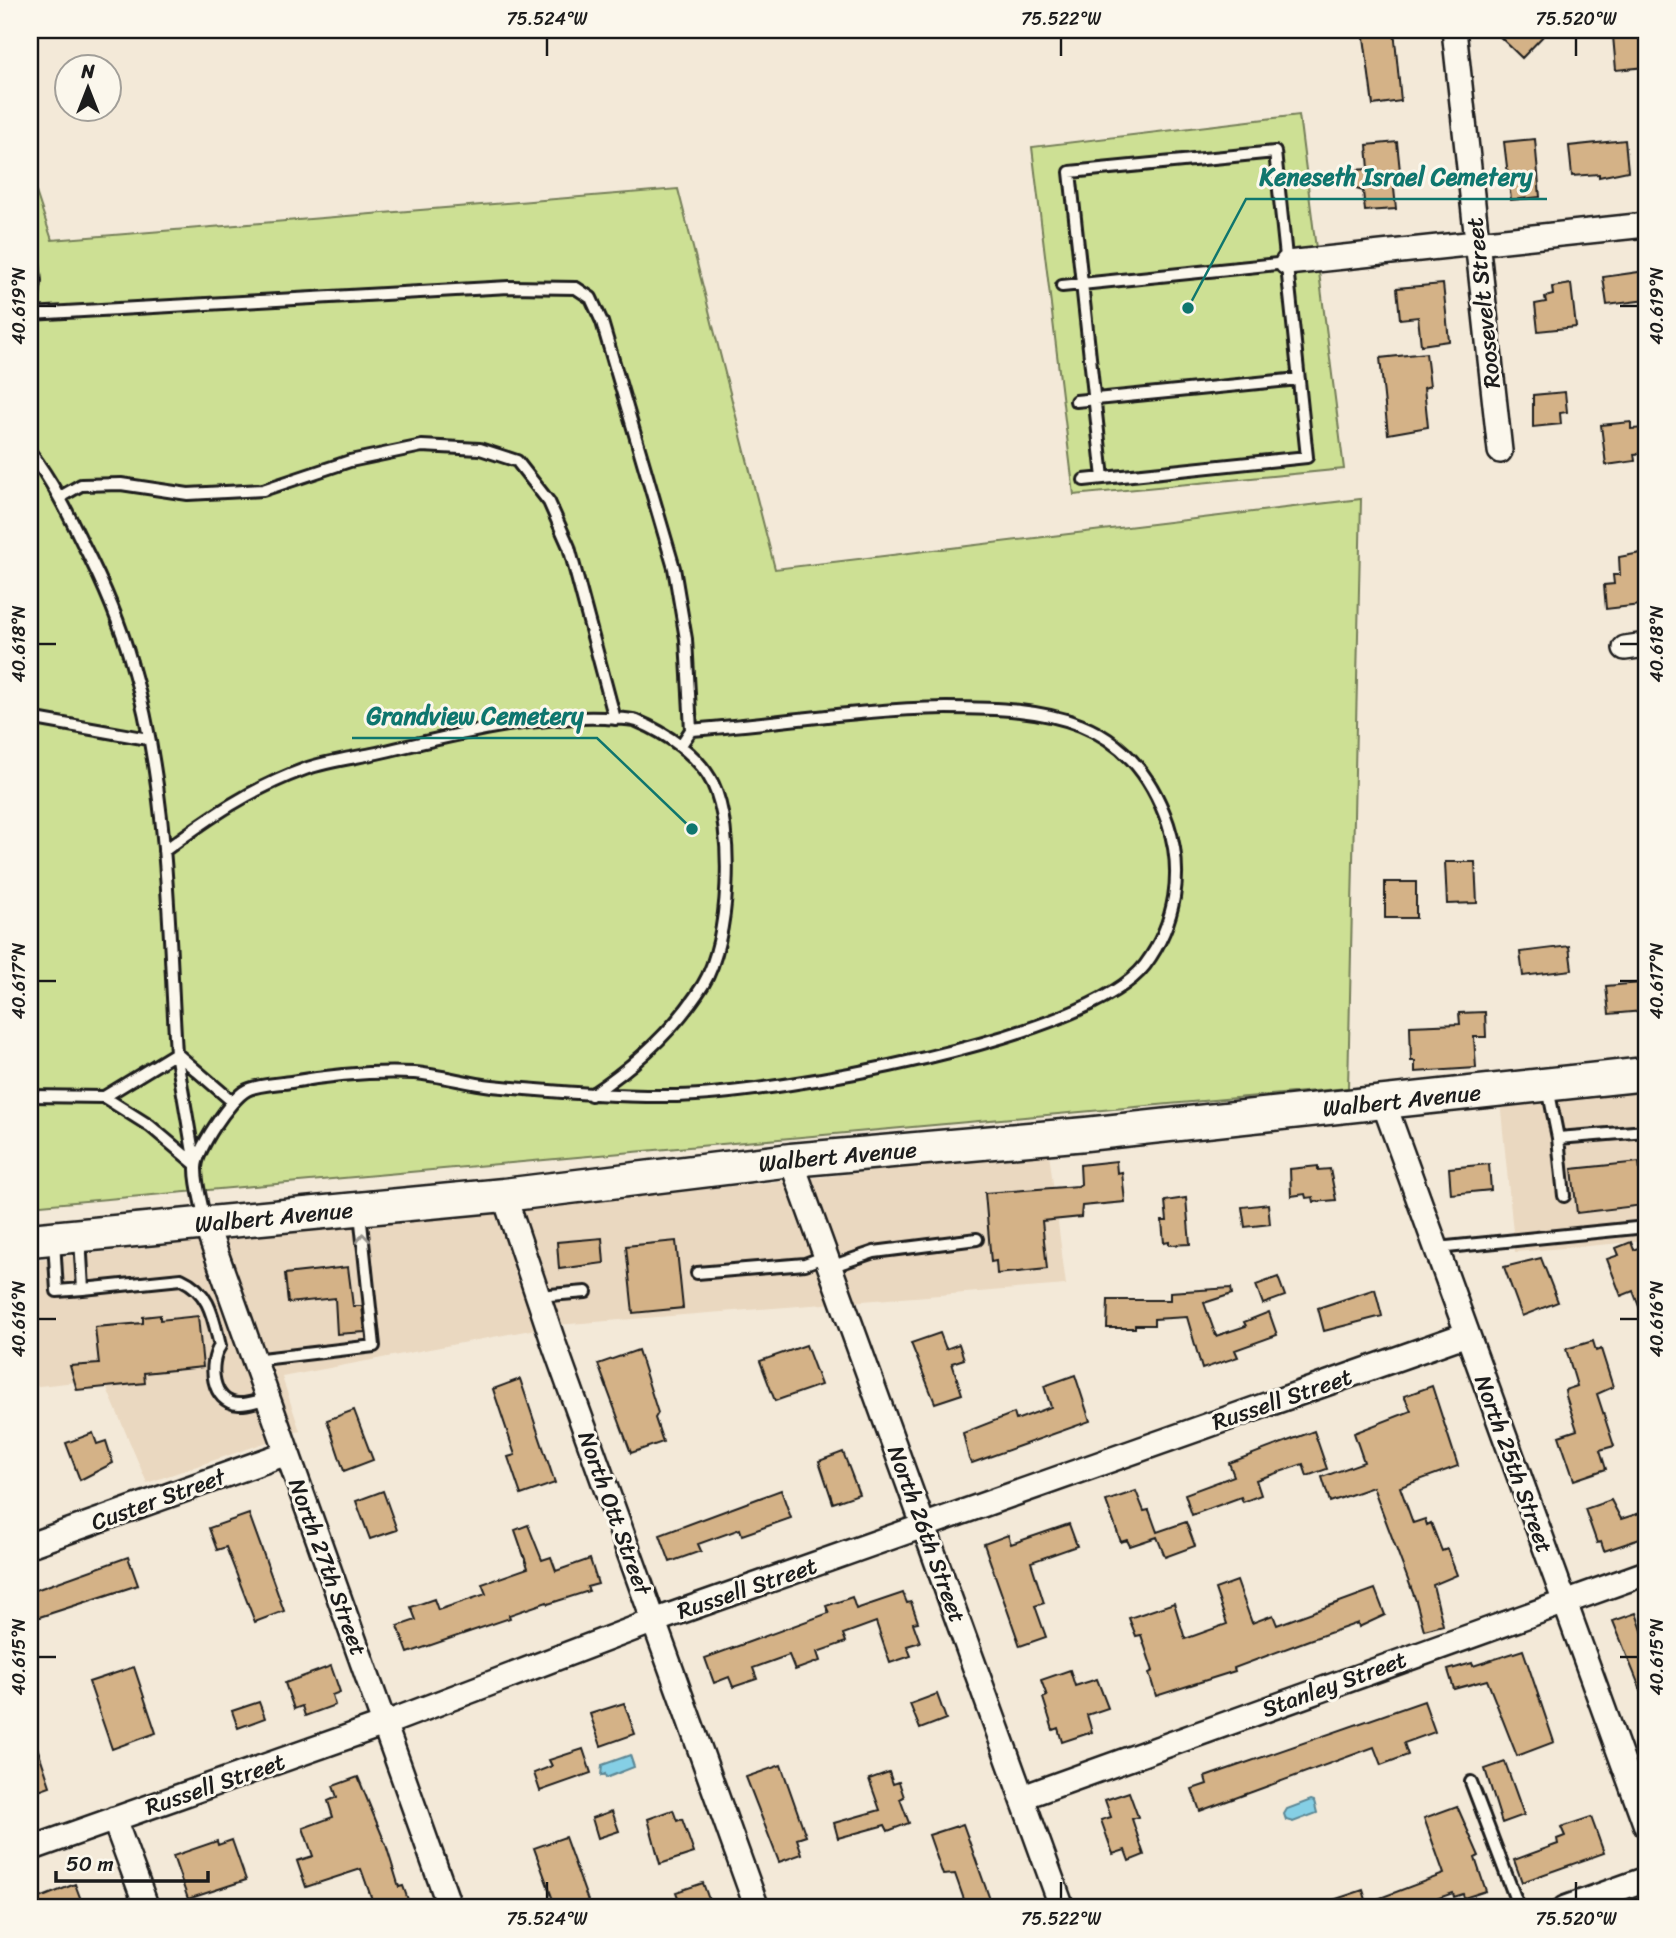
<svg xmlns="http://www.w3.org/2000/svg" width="1676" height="1938" viewBox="0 0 1676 1938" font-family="Sriracha,sans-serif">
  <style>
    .built { fill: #ead8c0 }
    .green { fill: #cde094; stroke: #747e58; stroke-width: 2 }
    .water { fill: #85cfe5; stroke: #5b8795; stroke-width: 2 }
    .building { fill: #d4b287; stroke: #1c1c1c; stroke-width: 2 }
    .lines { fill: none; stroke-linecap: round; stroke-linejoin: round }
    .lane-casing { stroke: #1c1c1c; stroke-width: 16 }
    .street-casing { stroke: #1c1c1c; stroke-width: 28 }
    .secondary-casing { stroke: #1c1c1c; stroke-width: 37 }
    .lane { stroke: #fbf7ec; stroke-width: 10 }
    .street { stroke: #fbf7ec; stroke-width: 23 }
    .secondary { stroke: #fbf7ec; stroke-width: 32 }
    .oneway { stroke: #97948e }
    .ticks { fill: none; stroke: #1c1c1c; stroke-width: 2.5 }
    .labels { text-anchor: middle; stroke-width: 6; stroke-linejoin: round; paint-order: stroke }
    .street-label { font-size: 23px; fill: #1c1c1c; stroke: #fbf7ec }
    .leader { fill: none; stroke: #0f766e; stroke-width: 2.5 }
    .callout-dot { fill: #0f766e; stroke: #fbf7ec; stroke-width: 2.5 }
    .callout-label { font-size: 24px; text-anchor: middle; font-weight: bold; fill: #0f766e; stroke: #fbf7ec; stroke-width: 6; stroke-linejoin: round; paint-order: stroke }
    .neatline { fill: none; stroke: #1c1c1c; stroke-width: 2.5 }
    .ticks-label { font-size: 18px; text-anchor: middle; fill: #1c1c1c }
  </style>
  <rect width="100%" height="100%" fill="#f3e9d8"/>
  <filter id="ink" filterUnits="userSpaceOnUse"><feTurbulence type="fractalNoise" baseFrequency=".0143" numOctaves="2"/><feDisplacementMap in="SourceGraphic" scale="14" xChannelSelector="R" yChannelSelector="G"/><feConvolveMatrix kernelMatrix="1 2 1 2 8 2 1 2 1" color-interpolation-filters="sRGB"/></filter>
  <g filter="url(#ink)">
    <path class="built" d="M1646,1087V1241L1515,1252L1500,1101Z
      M1049,1153L1066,1285L557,1325L282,1377L300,1431L147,1483L103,1379L30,1387V1260Z"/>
    <path class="green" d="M1299,115L1344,469L1074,495L1032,147Z
      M30,174L52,240L678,189L775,569L1361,499L1348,1088L30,1206Z"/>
    <path class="water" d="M630,1755L634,1767L606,1778L605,1774L601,1776L602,1765Z
      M1311,1800L1314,1801L1317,1813L1293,1822L1286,1820L1284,1814L1287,1809Z"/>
    <path class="building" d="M1363,30H1394L1401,101L1373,105Z
      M1493,30H1549L1522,58Z
      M1646,33V67L1616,70L1613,36Z
      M1535,139L1540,197L1511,200L1504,142Z
      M1625,140L1628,171L1599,177V174L1572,176L1569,146Z
      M1397,142L1400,171L1395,172L1396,177L1393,178L1396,209L1365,211L1363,191L1356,189L1354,170L1369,169L1367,145Z
      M1646,271V300L1607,305L1603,277Z
      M1443,284L1449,341L1421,345L1418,317L1400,319L1397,288Z
      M1571,284L1576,327L1538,331L1535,304L1546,302L1545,297L1553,295L1552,287Z
      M1426,353L1430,386L1424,388L1428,427L1388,434L1380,358Z
      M1565,392L1567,412L1560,413L1561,424L1533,427V395Z
      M1631,422V429L1646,428V453L1634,454L1635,461L1606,465L1601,425Z
      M1646,552V595L1639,596L1640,605L1606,609L1604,585L1614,584L1613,575H1620L1619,557Z
      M1445,862H1475L1477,903L1447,904Z
      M1385,882H1416V918H1385Z
      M1569,946L1572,970L1523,976L1520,952Z
      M1640,983L1643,1011L1609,1014L1606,986Z
      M1485,1012L1486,1037H1474L1476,1068L1415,1072V1061H1411L1410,1026L1460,1024L1459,1013Z
      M1116,1161L1117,1173L1122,1172L1125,1202L1082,1206L1081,1217L1042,1221L1047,1269L997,1274L996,1261L991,1262L985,1193L1078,1186L1081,1184L1080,1165Z
      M1639,1162L1644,1205L1577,1213L1572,1169Z
      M1489,1164L1491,1190L1451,1194L1449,1168Z
      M1318,1166V1170L1330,1169L1336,1200L1314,1202L1313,1197L1306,1198L1305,1194L1291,1196L1290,1169Z
      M1186,1198L1190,1244L1169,1245V1242L1164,1243L1162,1221H1167L1165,1201Z
      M1268,1204L1270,1224L1245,1227L1242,1207Z
      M602,1238L604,1263L559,1269L557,1242Z
      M676,1241L683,1308L633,1313L626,1246Z
      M1631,1242L1634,1250L1646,1245L1645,1322L1633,1291L1621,1296L1607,1259L1619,1255L1616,1248Z
      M1541,1258L1558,1302L1522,1316L1504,1267Z
      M348,1267L353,1306H362L365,1332L337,1334L335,1298L288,1303L285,1274Z
      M1278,1277L1285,1296L1263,1304L1256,1285Z
      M1231,1288L1232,1294L1204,1303L1216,1336L1246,1326L1244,1322L1269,1312L1277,1335L1235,1350L1238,1357L1202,1369L1187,1317L1154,1319V1325H1135V1328H1107L1108,1300H1170V1292Z
      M1375,1289L1382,1316L1324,1331L1318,1308Z
      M160,1315V1320L198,1316L203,1367L144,1373L145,1383L77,1390L70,1366L99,1364L95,1327L143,1323V1317Z
      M940,1333L946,1349L959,1344L964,1359L952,1363L962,1394L935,1403L911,1343Z
      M1593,1341L1596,1351L1601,1349L1613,1387L1597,1394L1614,1446L1600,1450L1606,1469L1574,1480L1559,1436L1577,1430L1566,1396L1565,1390L1577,1386L1566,1349Z
      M806,1345L821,1385L775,1401L760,1361Z
      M638,1350L658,1413L655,1418L663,1442L631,1453L598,1364Z
      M1075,1375L1090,1421L972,1463L969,1459L963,1433L1014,1413L1016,1420L1051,1407L1044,1386Z
      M520,1379L555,1483L521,1495L508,1457L515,1455L493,1389Z
      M1432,1386L1458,1466L1400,1487L1413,1523L1425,1519L1427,1525L1431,1523L1442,1551L1447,1549L1457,1575L1433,1585L1443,1625L1424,1630L1416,1601L1373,1487L1330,1502L1322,1477L1364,1462L1354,1433L1411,1411L1404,1396Z
      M354,1410L373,1460L344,1471L327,1420Z
      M1314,1431L1327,1469L1307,1476L1303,1464L1256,1480L1261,1495L1243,1502L1241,1497L1192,1515L1185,1494L1234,1476L1229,1463Z
      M93,1433L97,1444L106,1441L113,1463L80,1480L66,1443Z
      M843,1452L859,1494L833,1503L819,1461Z
      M781,1490L791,1518L742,1535L740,1529L698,1544L701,1551L670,1562L660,1535Z
      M383,1491L397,1530L370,1539L356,1501Z
      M1136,1491L1144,1511L1149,1510L1157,1532L1186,1522L1195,1546L1165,1557L1157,1537L1130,1546L1127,1540L1121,1542L1106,1501Z
      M1611,1500L1621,1519L1646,1511V1537L1604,1551L1601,1542L1597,1543L1585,1509Z
      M249,1514L284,1611L255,1622L226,1547L217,1550L209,1528Z
      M1069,1524L1077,1546L1031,1562L1044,1603L1035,1606L1046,1637L1020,1646L984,1544L1008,1535L1011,1544Z
      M528,1525L542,1560L551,1557L556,1571L590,1559L598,1584L587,1587L589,1591L548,1604L547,1602L509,1615L510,1618L408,1653L398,1626L416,1620L411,1607L434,1599L438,1610L486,1594L482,1584L528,1568L515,1530Z
      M128,1557L138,1585L30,1620V1592Z
      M1237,1581L1252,1623L1273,1615L1277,1625L1375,1589L1385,1615L1359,1627L1358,1623L1309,1640L1234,1668L1235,1671L1156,1696L1149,1673L1153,1671L1141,1635L1136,1636L1129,1618L1174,1603L1185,1639L1227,1624L1215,1589Z
      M903,1593L907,1603L911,1602L918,1622L913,1623L920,1642L907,1646L911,1656L890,1663L876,1622L843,1634L846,1642L817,1652L820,1661L795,1670L789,1655L753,1668L757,1679L733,1687L729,1677L714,1683L705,1658L829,1613L826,1606L852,1597L856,1609Z
      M1636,1613L1646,1642L1644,1698L1613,1621Z
      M1523,1650L1554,1742L1517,1756L1487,1680L1454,1689L1448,1670L1472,1663L1473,1666Z
      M331,1666L340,1692L332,1695L335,1705L305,1716L302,1706L294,1709L285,1683Z
      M134,1667L156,1733L112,1749L89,1682Z
      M1070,1670L1075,1686L1097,1679L1108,1708L1087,1715L1092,1732L1062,1742L1058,1728L1053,1730L1043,1698L1047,1696L1041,1680Z
      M937,1694L946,1719L920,1729L910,1704Z
      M1424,1701L1435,1732L1404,1743L1408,1755L1381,1765L1374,1747L1200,1811L1192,1789L1207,1784L1205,1777Z
      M259,1702L265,1718L238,1728L232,1711Z
      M624,1703L635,1734L601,1746L590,1714Z
      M30,1735H33L50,1786L30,1793Z
      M583,1749L591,1773L540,1791L534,1773L552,1766L549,1760Z
      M1505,1762L1524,1815L1502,1823L1485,1769Z
      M781,1765L806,1836L797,1839L802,1854L779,1862L746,1777Z
      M889,1772L893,1784L899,1782L904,1797L900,1799L909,1823L888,1831L885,1825L838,1838L834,1823L880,1810L869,1779Z
      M358,1777L386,1845L399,1887L403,1886L411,1908H375L361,1869L306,1887L297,1861L313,1856L303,1828L333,1817L328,1801L337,1797L333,1786Z
      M1129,1792L1138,1817L1132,1819L1144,1855L1129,1861L1125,1850L1113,1854L1101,1820L1111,1817L1105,1800Z
      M1457,1806L1479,1856L1475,1858L1486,1891L1464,1898L1463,1894L1454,1897L1453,1893L1418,1905L1419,1908H1318V1905L1363,1890L1367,1903L1444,1874L1424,1818Z
      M673,1810L677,1821L682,1819L694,1853L660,1864L648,1819Z
      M612,1811L619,1831L598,1838L592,1818Z
      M1591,1817L1604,1853L1522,1882L1514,1860L1558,1844L1557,1839L1565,1836L1561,1827Z
      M963,1824L993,1908H967L955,1874L943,1875L929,1835Z
      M565,1837L588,1901L568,1908H556L534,1848Z
      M232,1840L246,1880L188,1899L173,1856L217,1841L218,1845Z
      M703,1883L712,1908H682L676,1892Z
      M75,1884L84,1908H30V1902Z"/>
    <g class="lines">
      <g class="lane-casing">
        <path id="lane" d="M30,235L35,281L31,314
          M1062,286L1287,263
          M30,314L509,287L576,288L591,298L602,322L674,568L686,639L691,730L681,745
          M1076,401L1299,379
          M30,452C52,481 67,511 83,544C102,581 120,622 131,662C169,788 168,924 176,1053L104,1097L30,1096
          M1084,480L1307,457L1275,152L1070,172L1103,478
          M60,497L81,485L121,484L188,494L263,490L350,461L422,446L480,449L517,461L549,502L569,547L615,719
          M30,718L148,739
          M164,851C210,817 250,789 305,769C327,761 353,758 377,753C452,736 529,715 606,718C615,719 628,718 637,721C666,733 699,755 713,784C735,830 730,941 703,985C674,1031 636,1065 591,1095
          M176,1053L195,1164
          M176,1053L233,1102
          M1548,1088L1558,1138L1646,1131
          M104,1097L150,1126L195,1164
          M1558,1138L1564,1196
          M205,1221C202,1204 196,1186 196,1169C195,1151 231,1098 247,1090C259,1084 278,1084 291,1082C331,1075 373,1071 414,1073C440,1075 466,1083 492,1086C553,1092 615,1097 677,1096C773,1094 1088,1040 1145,965C1176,923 1184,872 1168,824C1131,715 1046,708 946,708C862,709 776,723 691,730
          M80,1238L83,1289L181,1279C210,1292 213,1317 220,1346C208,1363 211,1403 239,1404C247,1405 258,1400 267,1399
          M54,1240L57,1291L83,1289
          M1437,1248L1646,1227
          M830,1267L874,1252L977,1239
          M697,1273L805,1264L826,1256
          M538,1296L586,1292
          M253,1360L374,1346L360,1213
          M1471,1782L1519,1908"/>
      </g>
      <g class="street-casing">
        <path id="street" d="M1454,30L1500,451
          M1287,263L1646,225
          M1625,648L1646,645
          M1383,1101L1646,1826
          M791,1160L1062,1908
          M504,1195L554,1344L757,1908
          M206,1225L450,1908
          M30,1545L287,1453
          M1023,1797L1646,1573
          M114,1819L147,1908
          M30,1849L384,1724L654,1621L1467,1334
          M1565,1908L1646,1879"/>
      </g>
      <g class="secondary-casing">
        <g id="secondary">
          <path id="s1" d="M30,1240L504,1195L791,1160L1086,1134L1646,1074"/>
        </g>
      </g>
      <use href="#lane" class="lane"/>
      <use href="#street" class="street"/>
      <use href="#secondary" class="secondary"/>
    </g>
    <defs><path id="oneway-chevron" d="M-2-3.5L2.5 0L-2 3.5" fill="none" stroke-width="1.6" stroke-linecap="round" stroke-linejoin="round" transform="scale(1.75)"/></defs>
    <use class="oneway" href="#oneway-chevron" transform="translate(363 1238) rotate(-96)"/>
  </g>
  <path class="ticks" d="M547,38V56M1061,38V56M1576,38V56M38,306H56M1620,306H1638M38,644H56M1620,644H1638M38,981H56M1620,981H1638M38,1319H56M1620,1319H1638M38,1657H56M1620,1657H1638M547,1882V1899M1061,1882V1899M1576,1882V1899"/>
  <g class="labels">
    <g class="street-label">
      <text transform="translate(1483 303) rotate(-96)" y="8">Roosevelt Street</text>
      <text dy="8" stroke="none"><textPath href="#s1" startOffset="1379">Walbert Avenue</textPath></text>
      <text dy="8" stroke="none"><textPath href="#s1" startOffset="812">Walbert Avenue</textPath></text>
      <text dy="8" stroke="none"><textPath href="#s1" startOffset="245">Walbert Avenue</textPath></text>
      <text transform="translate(1282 1399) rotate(-19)" y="8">Russell Street</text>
      <text transform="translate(1514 1464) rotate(70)" y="8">North 25th Street</text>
      <text transform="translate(158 1499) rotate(-20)" y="8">Custer Street</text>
      <text transform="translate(615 1513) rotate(70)" y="8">North Ott Street</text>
      <text transform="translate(927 1534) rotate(70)" y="8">North 26th Street</text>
      <text transform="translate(328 1567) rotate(70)" y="8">North 27th Street</text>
      <text transform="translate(747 1588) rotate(-19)" y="8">Russell Street</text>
      <text transform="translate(1334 1684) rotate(-20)" y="8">Stanley Street</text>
      <text transform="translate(215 1784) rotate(-19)" y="8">Russell Street</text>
    </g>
  </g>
  <path class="leader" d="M1188 308L1246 199H1547M692 829L597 738H352"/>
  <g class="callout-dot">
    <circle cx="1188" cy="308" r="7"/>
    <circle cx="692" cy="829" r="7"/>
  </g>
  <g class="callout-label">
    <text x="1396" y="185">Keneseth Israel Cemetery</text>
    <text x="475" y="724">Grandview Cemetery</text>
  </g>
  <rect width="1676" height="1938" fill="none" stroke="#fbf7ec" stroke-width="77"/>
  <g transform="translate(88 88)"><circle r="33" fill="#fbf7ec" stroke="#a29f99" stroke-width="2"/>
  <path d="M0-5L12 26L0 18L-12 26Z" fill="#1c1c1c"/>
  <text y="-10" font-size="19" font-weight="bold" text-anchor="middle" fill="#1c1c1c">N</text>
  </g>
  <path d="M56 1871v10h152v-10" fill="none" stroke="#1c1c1c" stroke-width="3.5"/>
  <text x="66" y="1871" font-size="21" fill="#1c1c1c" stroke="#fbf7ec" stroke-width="5" paint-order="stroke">50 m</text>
  <rect x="38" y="38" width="1600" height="1861" class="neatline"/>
  <g class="ticks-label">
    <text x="547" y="25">75.524°W</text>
    <text x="1061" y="25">75.522°W</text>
    <text x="1576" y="25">75.520°W</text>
    <text transform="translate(19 306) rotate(-90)" y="6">40.619°N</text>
    <text transform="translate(1657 306) rotate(-90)" y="6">40.619°N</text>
    <text transform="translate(19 644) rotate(-90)" y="6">40.618°N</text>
    <text transform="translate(1657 644) rotate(-90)" y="6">40.618°N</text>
    <text transform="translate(19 981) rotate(-90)" y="6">40.617°N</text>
    <text transform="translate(1657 981) rotate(-90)" y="6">40.617°N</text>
    <text transform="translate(19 1319) rotate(-90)" y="6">40.616°N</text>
    <text transform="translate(1657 1319) rotate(-90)" y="6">40.616°N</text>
    <text transform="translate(19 1657) rotate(-90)" y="6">40.615°N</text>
    <text transform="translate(1657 1657) rotate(-90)" y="6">40.615°N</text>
    <text x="547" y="1925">75.524°W</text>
    <text x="1061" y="1925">75.522°W</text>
    <text x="1576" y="1925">75.520°W</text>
  </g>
</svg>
